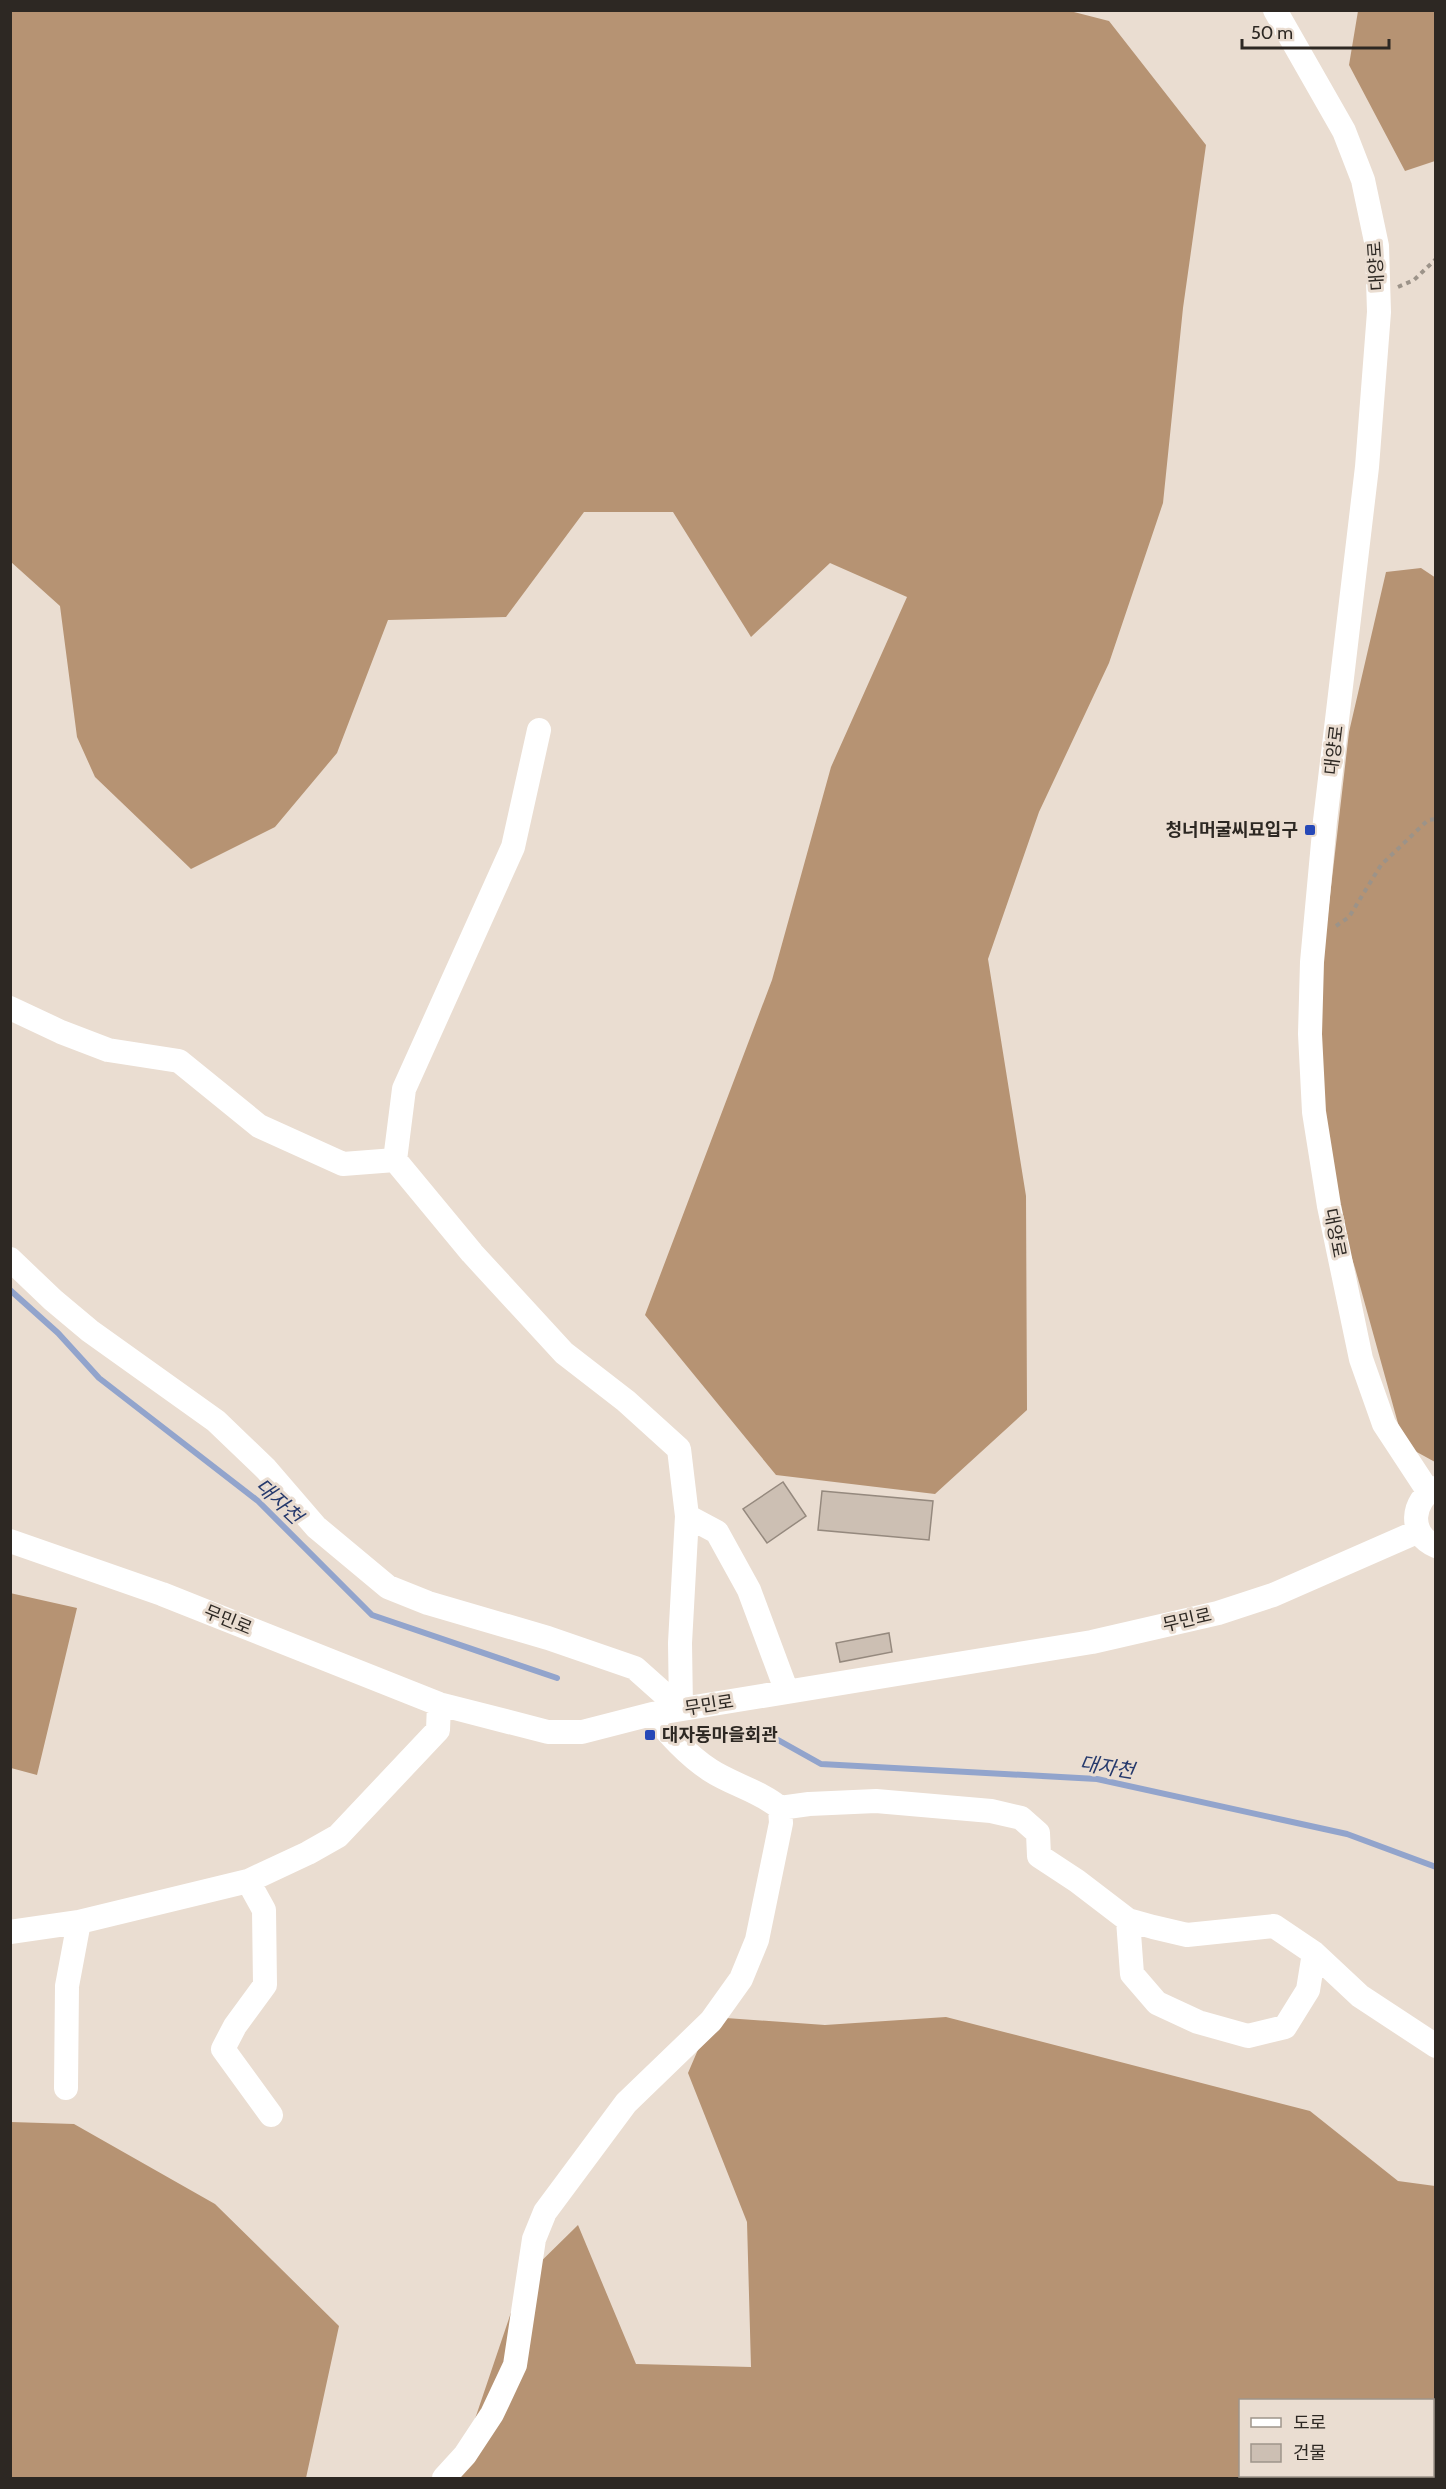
<svg xmlns="http://www.w3.org/2000/svg" width="1446" height="2489" viewBox="0 0 1446 2489" font-family="Cabin,'Noto Sans KR',sans-serif">
  <style>
    .forest { fill: #b69373; fill-rule: evenodd }
    .lines { fill: none; stroke-linecap: round; stroke-linejoin: round }
    .stream { stroke: #92a4cc; stroke-width: 6 }
    .building { fill: #ccbfb3; stroke: #95897e; stroke-width: 1.5 }
    .path { stroke: #9c9389; stroke-width: 4; stroke-dasharray: 4.5 4.5; stroke-linecap: butt }
    .minor { stroke: #fff; stroke-width: 24 }
    .poi-dot { fill: #2648b7; stroke: #eaddd1; stroke-width: 2 }
    .labels { text-anchor: middle; stroke-width: 6; stroke-linejoin: round; paint-order: stroke }
    .street-label { font-size: 18px; fill: #2d2823; stroke: #eaddd1 }
    .poi-label { font-size: 18px; font-weight: bold; fill: #2d2823; stroke: #eaddd1; text-anchor: end }
    .water-label { font-size: 20px; font-style: italic; fill: #25396c; stroke: #eaddd1 }
  </style>
  <rect width="100%" height="100%" fill="#eaddd1"/>
  <path class="forest" d="M1070,11L1109,21L1206,145L1183,308L1163,503L1109,663L1039,812L988,959L1026,1196L1027,1410L935,1494L776,1475L645,1315L772,980L831,767L907,597L830,563L751,637L673,512H584L506,617L388,620L337,753L275,827L191,869L95,777L77,737L60,606L11,562V11Z
    M1358,11H1435V161L1405,171L1349,65Z
    M1421,568L1436,578L1435,1462L1404,1445L1355,1268L1305,1112L1349,732L1386,572Z
    M10,1593L77,1608L37,1775L11,1768Z
    M712,2017L825,2025L946,2017L1310,2111L1398,2181L1435,2186V2478H455L522,2280L578,2225L636,2364L751,2367L747,2222L688,2073ZM1240,2400H1432V2476H1240Z
    M11,2122L74,2124L215,2204L339,2326L306,2478H11Z"/>
  <g class="lines">
    <path class="stream" d="M10,1290L58,1333L99,1378L258,1501L372,1615L557,1678
      M771,1736L821,1764L1097,1779L1347,1834L1436,1867"/>
  </g>
  <path class="building" d="M783,1482L806,1516L767,1543L743,1509Z
    M822,1491L933,1501L929,1540L818,1530Z
    M889,1633L892,1652L840,1662L836,1643Z"/>
  <g class="lines">
    <path class="path" d="M1398,287L1414,280L1436,259
      M1336,926L1349,917L1381,865L1428,820L1436,819"/>
    <path class="minor" d="M1275,10L1344,131L1363,180L1377,246L1379,312L1367,467L1325,821L1312,962L1310,1034L1314,1112L1329,1206L1361,1359L1384,1424L1428,1491
      M539,730L513,847L404,1089L395,1160L472,1253L564,1353L626,1401L679,1449L687,1516L680,1643L681,1709
      M10,1008L61,1032L108,1050L179,1061L259,1126L343,1164L395,1160
      M10,1259L53,1300L90,1331L216,1421L266,1469L316,1527L388,1587L428,1603L548,1638L635,1668L681,1709
      M1436,1488C1411,1500 1408,1535 1436,1546
      M687,1516L717,1532L749,1590L787,1692
      M10,1541L162,1594L439,1704L548,1732H582L652,1714L1092,1642L1218,1613L1273,1595L1419,1531
      M780,1808L809,1804L876,1801L991,1811L1021,1818L1038,1833L1039,1856L1077,1881L1128,1920L1153,1927L1187,1935L1274,1926L1314,1953L1360,1996L1436,2046
      M248,1881L264,1910L265,1985L235,2026L223,2049L271,2115
      M1128,1920L1132,1974L1157,2003L1198,2022L1248,2036L1285,2027L1308,1990L1314,1953
      M10,1932L79,1922L248,1881L308,1853L338,1836L438,1730L439,1704
      M66,2088L67,1986L79,1922
      M444,2478L465,2455L492,2414L515,2365L534,2239L545,2212L626,2103L711,2021L741,1979L757,1940L781,1823L780,1808C762,1792 731,1784 710,1770C687,1755 669,1734 652,1714"/>
  </g>
  <g class="poi-dot">
    <rect x="1304" y="824" width="12" height="12" rx="3"/>
    <rect x="644" y="1729" width="12" height="12" rx="3"/>
  </g>
  <g class="labels">
    <g class="street-label">
      <text transform="translate(1376 266) rotate(-94)" y="6">대양로</text>
      <text transform="translate(1334 750) rotate(-83)" y="6">대양로</text>
      <text transform="translate(1335 1233) rotate(79)" y="6">대양로</text>
      <text transform="translate(228 1620) rotate(22)" y="6">무민로</text>
      <text transform="translate(1187 1620) rotate(-13)" y="6">무민로</text>
      <text transform="translate(709 1705) rotate(-9)" y="6">무민로</text>
    </g>
    <g class="poi-label">
      <text x="1298" y="836">청너머굴씨묘입구</text>
      <text x="662" y="1741" text-anchor="start">대자동마을회관</text>
    </g>
    <g class="water-label">
      <text transform="translate(279 1501) rotate(43)" y="7">대자천</text>
      <text transform="translate(1107 1767) rotate(9)" y="7">대자천</text>
    </g>
  </g>
  <rect width="1446" height="2489" fill="none" stroke="#2d2823" stroke-width="24"/>
  <rect x="1239" y="2399" width="195" height="78" fill="#eaddd1" stroke="#9e958b" stroke-width="1.5"/>
  <rect x="1251" y="2418" width="30" height="9" fill="#ffffff" stroke="#9e958b" stroke-width="1.5"/>
  <text x="1293" y="2429" font-size="18" fill="#2d2823">도로</text>
  <rect x="1251" y="2444" width="30" height="18" fill="#ccbfb3" stroke="#9e958b" stroke-width="1.5"/>
  <text x="1293" y="2459" font-size="18" fill="#2d2823">건물</text>
  <path d="M1242 39v9h147v-9" fill="none" stroke="#2d2823" stroke-width="3"/>
  <text x="1251" y="39" font-size="18" fill="#2d2823" stroke="#eaddd1" stroke-width="4.5" paint-order="stroke">50 m</text>
</svg>
